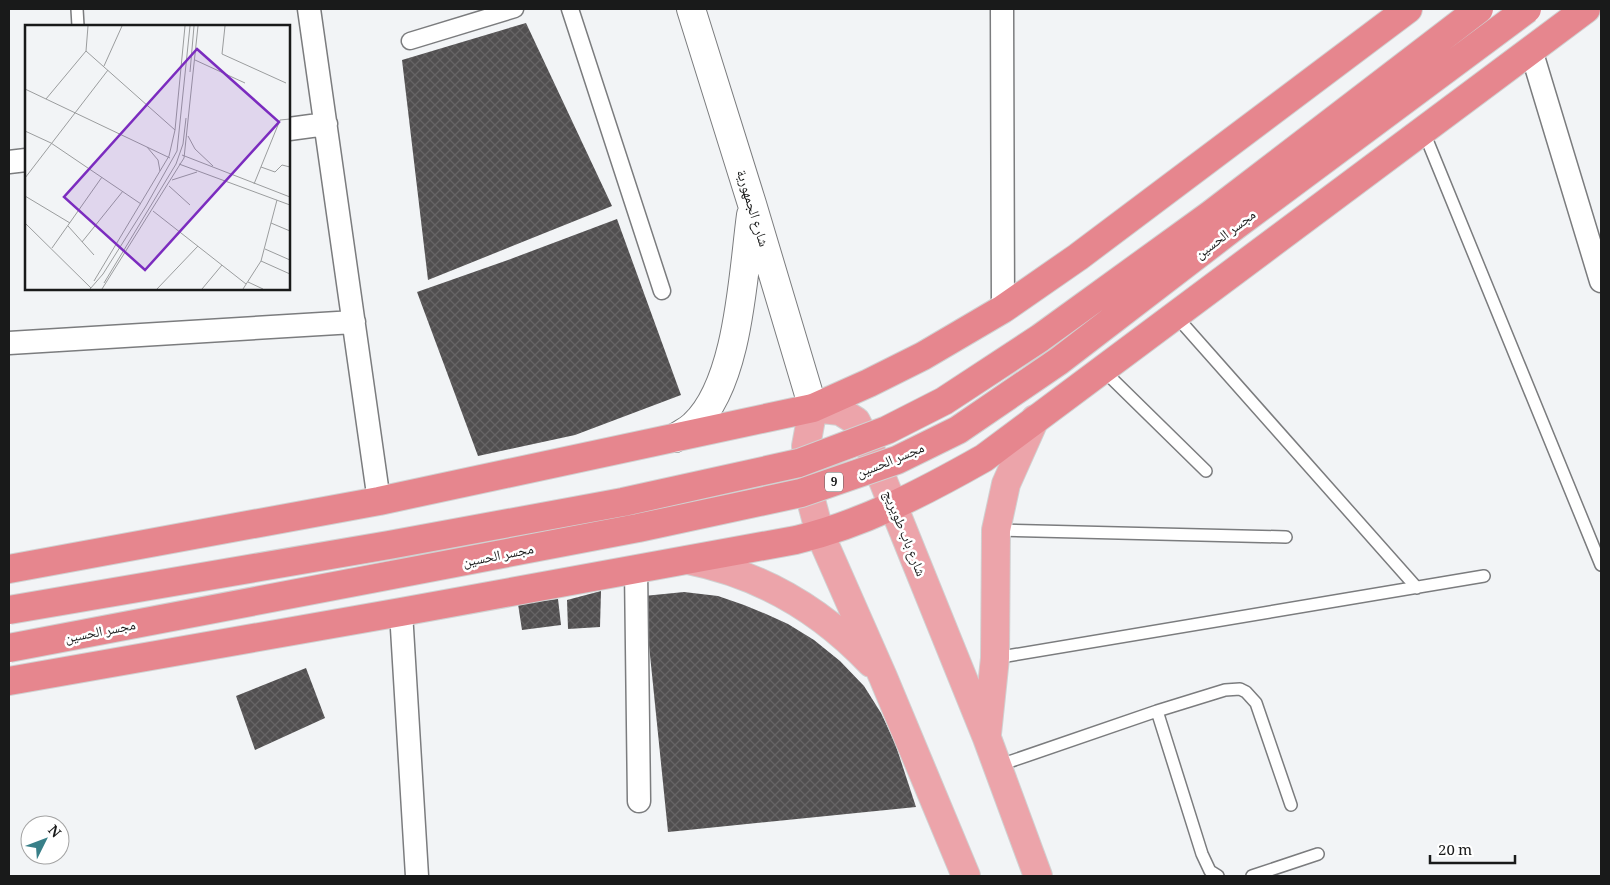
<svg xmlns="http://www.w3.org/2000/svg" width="1610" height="885" viewBox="0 0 1610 885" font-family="Georgia,'Noto Naskh Arabic',serif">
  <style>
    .building { fill: url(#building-cross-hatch) }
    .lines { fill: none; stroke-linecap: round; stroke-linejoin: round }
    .service-casing { stroke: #7b7c7e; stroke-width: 14 }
    .pedestrian-casing { stroke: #7b7c7e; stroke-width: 19 }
    .minor-casing { stroke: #7b7c7e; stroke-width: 25 }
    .secondary-casing { stroke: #7b7c7e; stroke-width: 30 }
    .primary-casing { stroke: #d1d1d1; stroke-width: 30 }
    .trunk-casing { stroke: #d1d1d1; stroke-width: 30 }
    .service { stroke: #fff; stroke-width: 11 }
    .pedestrian { stroke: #fff; stroke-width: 16 }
    .minor { stroke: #fff; stroke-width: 22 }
    .secondary { stroke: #fff; stroke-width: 28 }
    .primary { stroke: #eca4aa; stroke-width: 28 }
    .trunk { stroke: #e6868e; stroke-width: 28 }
    .trunk-bridge-casing { stroke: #d1d1d1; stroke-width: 30; stroke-linecap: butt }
    .trunk-bridge { stroke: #e6868e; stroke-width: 28 }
    .labels { text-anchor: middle; stroke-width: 5; stroke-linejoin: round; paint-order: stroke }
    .shield { fill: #fff; stroke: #5e5f5f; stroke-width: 1 }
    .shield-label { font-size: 12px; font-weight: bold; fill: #191a1a }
    .street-label { font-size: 14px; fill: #191a1a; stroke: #fff }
    .inset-road { fill: none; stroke: #9b9d9e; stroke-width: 1 }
    .view { fill: #7b2cbf; fill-opacity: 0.15; stroke: #7b2cbf; stroke-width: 2.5 }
    .inset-edge { fill: none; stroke: #191a1a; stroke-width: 2.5 }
  </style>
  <defs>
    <pattern id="building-cross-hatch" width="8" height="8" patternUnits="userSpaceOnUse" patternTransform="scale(1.25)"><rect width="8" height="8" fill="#514f50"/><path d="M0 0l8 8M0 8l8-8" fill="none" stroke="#666465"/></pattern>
  </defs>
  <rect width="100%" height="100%" fill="#f2f4f6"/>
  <path class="building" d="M526,23L612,206L428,280L402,60Z
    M617,219L681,395L575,435L478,456L417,292L508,260Z
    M601,591L600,627L568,629L567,600Z
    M684,592L718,596L744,605L766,614L788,624L814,640L840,661L864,686L881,713L895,743L916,807L668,832L644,596Z
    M558,599L561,625L522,630L518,604Z
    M306,668L325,718L255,750L236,696Z"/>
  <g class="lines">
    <g class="service-casing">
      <path id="service" d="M77,9L78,26
        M1423,130L1601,565
        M1175,315L1417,588
        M1102,369L1206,471
        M996,530L1286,537
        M995,658L1484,576
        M1157,711L1202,854L1210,871L1218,876
        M997,766L1157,711L1225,690L1240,689L1246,692L1256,703L1291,805
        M1252,876L1318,854"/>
    </g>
    <g class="pedestrian-casing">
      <path id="pedestrian" d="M570,9L662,291
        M410,41L515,9"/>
    </g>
    <g class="minor-casing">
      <path id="minor" d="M309,9L379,501
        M1002,9L1003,309
        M1531,50L1601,281
        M289,129L326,124
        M9,162L26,160
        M9,343L354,322
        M636,569L639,801
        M401,612L417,876"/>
    </g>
    <g class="secondary-casing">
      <path id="secondary" d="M691,9L752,204L813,408
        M675,438C681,434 689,430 694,425C739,383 743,274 751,215"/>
    </g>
    <g class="primary-casing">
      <path id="primary" d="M688,560C759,574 821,610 871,663
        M987,734L995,658L996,530L1006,484L1035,419
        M966,876L883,677L820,534L811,500L806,446L813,408L840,411L856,421L871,451L987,738L1038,876"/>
    </g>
    <g class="trunk-casing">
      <path id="trunk" d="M9,569L379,501L813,408L869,383L923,356L1003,309L1078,257L1408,9
        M9,681L401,612L796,540C863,524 924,492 984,458L1586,9"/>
    </g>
    <use href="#service" class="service"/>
    <use href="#pedestrian" class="pedestrian"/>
    <use href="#minor" class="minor"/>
    <use href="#secondary" class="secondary"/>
    <use href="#primary" class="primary"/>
    <use href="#trunk" class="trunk"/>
    <g class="trunk-bridge-casing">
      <path id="trunk-bridge" d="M9,610L389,545L623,502L799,463L887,430L944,401L1040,338L1210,215L1479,9
        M9,648L638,528L801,493L897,460L958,430L1059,361L1235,226L1527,9"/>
    </g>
    <use href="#trunk-bridge" class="trunk-bridge"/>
  </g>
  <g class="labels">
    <rect class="shield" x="825" y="472.5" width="18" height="19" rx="4"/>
    <g class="shield-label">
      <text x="834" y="486">9</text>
    </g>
    <g class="street-label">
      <text transform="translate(753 208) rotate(73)" y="5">شارع الجمهورية</text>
      <text transform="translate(1225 234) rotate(-37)" y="5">مجسر الحسين</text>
      <text transform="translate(890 460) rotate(-22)" y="5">مجسر الحسين</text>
      <text transform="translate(905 533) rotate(68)" y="5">شارع باب طويريج</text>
      <text transform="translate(498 555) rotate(-11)" y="5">مجسر الحسين</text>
      <text transform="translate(100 631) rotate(-11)" y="5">مجسر الحسين</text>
    </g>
  </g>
  <g transform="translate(25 25)">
    <rect width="265" height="265" fill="#f2f4f6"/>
    <path class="inset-road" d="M200,1L197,29L261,58M61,26L150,105M170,35L220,58M79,41L97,1M165,47L169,1M0,64L145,133M21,74L61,26L63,1M0,106L26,118L116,179M163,111L170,124L188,141M122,122L133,135L135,146M157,130L265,172M154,139L265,180M236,142L250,147L257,140L265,142M0,153L83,45M147,155L172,147M229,159L255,95L265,94M144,161L165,180M0,171L45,198M128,186L221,259M0,198L66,263M246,198L265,206M43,201L69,230M57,217L98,166M27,223L77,152M240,224L265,235M236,236L265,249M69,256L144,131L150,105L160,1M223,257L238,264M79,258L151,139L158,119L161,93M65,264L78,249L121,181L152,126L165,1M77,264L159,133L173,1M132,264L173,221M177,264L197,240M218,264L236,236L252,175"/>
    <path class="view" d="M172,24L254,97L120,245L39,172Z"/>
    <rect width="265" height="265" class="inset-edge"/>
  </g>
  <rect width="1610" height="885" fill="none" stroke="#191a1a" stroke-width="20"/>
  <g transform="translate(45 840) rotate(48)"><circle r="24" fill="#ffffff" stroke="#a3a3a3"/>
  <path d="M0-4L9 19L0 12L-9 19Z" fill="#387f88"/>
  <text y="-8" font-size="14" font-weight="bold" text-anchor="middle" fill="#191a1a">N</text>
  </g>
  <path d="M1430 855v8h85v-8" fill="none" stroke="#191a1a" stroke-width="2.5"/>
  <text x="1438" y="855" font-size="15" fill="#191a1a" stroke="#ffffff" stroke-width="4" paint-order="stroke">20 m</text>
</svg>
